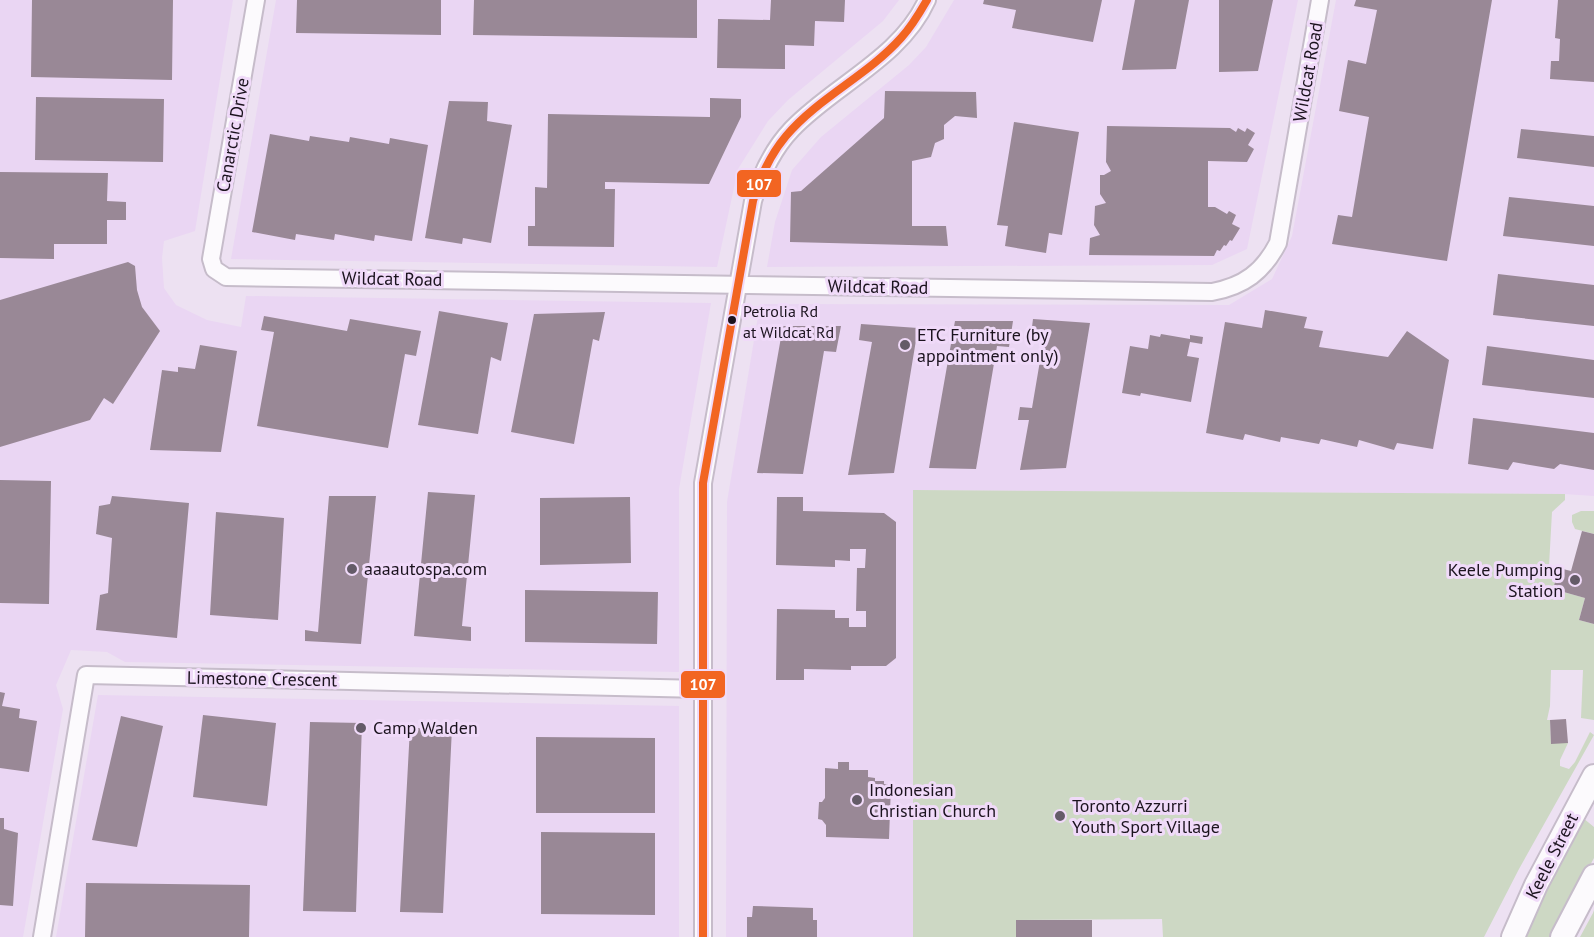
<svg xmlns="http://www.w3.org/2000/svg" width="1594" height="937" viewBox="0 0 1594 937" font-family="'PT Sans',sans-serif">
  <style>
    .built { fill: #ead6f3 }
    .green { fill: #cdd8c4 }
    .building { fill: #998896 }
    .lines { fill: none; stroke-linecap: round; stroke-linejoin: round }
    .street-casing { stroke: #c6bcca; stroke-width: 20 }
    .secondary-casing { stroke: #c6bcca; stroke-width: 26 }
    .street { stroke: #fcfafd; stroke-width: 16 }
    .secondary { stroke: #fcfafd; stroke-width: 22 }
    .bus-1-casing { stroke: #f0daf9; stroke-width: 12 }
    .bus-1 { stroke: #f26522; stroke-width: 8 }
    .bus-dot { fill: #1b131e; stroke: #f0daf9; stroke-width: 2 }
    .poi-dot { fill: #645b68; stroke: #f0daf9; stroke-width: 2 }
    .labels { text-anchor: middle; stroke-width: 6; stroke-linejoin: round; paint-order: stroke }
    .bus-label { font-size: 16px; fill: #1b131e; stroke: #f0daf9; text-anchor: start }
    .street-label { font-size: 18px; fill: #1b131e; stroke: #f0daf9 }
    .poi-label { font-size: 18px; fill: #1b131e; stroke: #f0daf9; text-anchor: start }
    .line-badge { stroke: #f0daf9; stroke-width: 2 }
    .badge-label { font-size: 16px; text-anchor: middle; font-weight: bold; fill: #fff }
  </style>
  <rect width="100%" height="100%" fill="#ede1f2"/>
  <path class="built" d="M0,0H233L195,231L164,241L162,258L164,288L176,305L207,320L241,327L246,296L711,303L679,489V672L125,662L107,652L71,650L56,685L63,709L23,937H0Z
    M276,0H899L883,21L788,100L768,121L738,169L717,267L231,259Z
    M954,0H1298L1247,249L1212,265L767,267L775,222L792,170L821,137L909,65L926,47Z
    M1336,0H1594V496L1564,494L914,490L913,937H726L727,502L760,304L1229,305L1272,279L1292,236Z
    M98,695L679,706V937H56Z"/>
  <path class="green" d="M913,490L1565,494V500L1552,512L1549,566L1559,568L1553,589L1585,598L1579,620L1594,624V720L1581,718L1583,670H1551L1550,706L1547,720H1550L1551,743H1568L1560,760V766L1569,769L1575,762L1590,732L1594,735L1519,869L1484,937H1163L1162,919L1016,920V937H913Z
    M1581,511H1594V534L1575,529L1572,522V515Z
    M1583,818L1594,827V858L1551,937H1521Z
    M1594,910V937H1580L1593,913Z"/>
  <path class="building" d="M32,0H173L172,80L31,77Z
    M297,0H441V35L296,33Z
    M474,0H697V38L473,35Z
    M771,0H845L844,22L815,21L814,46L785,45V69L717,68L718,19L770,20Z
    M984,0H1102L1093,42L1012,28L1016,10L983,4Z
    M1135,0H1189L1176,69L1122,70Z
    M1219,0H1273L1258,71L1219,72Z
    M1356,0H1492L1447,261L1332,244L1338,215L1352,217L1369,117L1339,111L1348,60L1366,64L1377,10L1354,6Z
    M1558,0H1594V82L1550,79L1551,61H1559L1560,39L1555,38Z
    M885,91L976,92L977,118L955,116L944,125V139L935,143L931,157L912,161V226H946L948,246L790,242L791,192L801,191L884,118Z
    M36,97L164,99L163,162L35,160Z
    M710,98L741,99V117L709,184L605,182V189H615L614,247L528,246V226H535V187L547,188L548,114L710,117Z
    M449,101L488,102L487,121L512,125L491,243L463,238L462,244L425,238Z
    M1014,122L1079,132L1062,235L1049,233L1046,253L1005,246L1008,226L997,225Z
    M1107,126L1230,128L1236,132L1238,128L1245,132L1247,128L1255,133L1248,145L1254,149L1247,162L1208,161V207H1215L1227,214L1229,211L1236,215L1232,224L1240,228L1232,241L1230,240L1226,246L1224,245L1220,251L1217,250L1214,256L1089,255L1090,238L1100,235L1094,225L1095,206L1106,203L1100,194V175H1104L1111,171L1106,162Z
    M1521,129L1594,136V167L1517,158Z
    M270,134L309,141L310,136L349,142L350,137L389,144L390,138L428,145L412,241L375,235L374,241L335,234L334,240L296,234L295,240L252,232Z
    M0,172L108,173L107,201L126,202V220H107V244H54V259L0,258Z
    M1509,197L1594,206V246L1503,236Z
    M128,262L135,266L137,290L142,307L160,331L113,404L104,398L90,420L0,447V300Z
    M1498,274L1594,285V326L1493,315Z
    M1265,310L1307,317L1304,328L1323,331L1319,347L1388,357L1407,331L1449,360L1433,449L1397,443L1394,450L1359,440L1357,447L1321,439L1319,444L1281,437L1280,442L1245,434L1243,440L1206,433L1225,322L1262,328Z
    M439,311L508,323L501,361L491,357L478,434L418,425Z
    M605,312L599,341L593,339L574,444L511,432L534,314Z
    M264,316L347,331L350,319L421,331L416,356L405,354L388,448L257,426L274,332L261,330Z
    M1033,319L1090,323L1066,468L1020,470L1029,420H1018L1020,407L1032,408L1044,337L1031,335Z
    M955,321H1013L1009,347L997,346L976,469L929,468Z
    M861,324L918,328L894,473L848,475L872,342L859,340Z
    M783,326H841L836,352L824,351L803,474L757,473Z
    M1161,334L1190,339V335L1203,337L1202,344L1190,342L1187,356L1199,358L1191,402L1141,393L1140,396L1122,393L1130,346L1148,349L1150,335L1160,337Z
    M200,345L237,351L221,452L150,450L162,370L178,372V367L195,369Z
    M1487,346L1594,360V398L1482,385Z
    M1473,418L1594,433V470L1560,464L1554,469L1513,462L1508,470L1468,464Z
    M0,480L51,481L49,604L0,603Z
    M428,492L475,495L462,626L471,627V641L414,636Z
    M112,496L189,503L177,638L96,630L100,595L108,593L112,538L96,534L99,506L110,504Z
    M329,496H376L361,644L305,641V630L318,632Z
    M630,497L631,563L540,565V498Z
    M777,497H803V511L884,513L896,522V658L886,666H851V670L804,669V680H776L777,609L835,610V618H849V627H866V611H856L857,568H865L866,549H850V561L835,560V567L776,565Z
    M216,512L284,518L278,620L210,615Z
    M1582,531L1594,534V624L1579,620L1585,598L1553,589L1559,568L1571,571Z
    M525,590L658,592L657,644L525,642Z
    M0,692L5,693L2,706L20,709L19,718L37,721L29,772L0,768Z
    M203,715L276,723L267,806L193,797Z
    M121,716L163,726L137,847L92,840Z
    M1566,719L1568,743L1551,744L1550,720Z
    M310,722L362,723L356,912L303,911Z
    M410,728H452L443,913L400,912Z
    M536,737L655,738V813H536Z
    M838,762H849V770H868V777L875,778V781H884V784L891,785L889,839L826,837V825L822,820L818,819L819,802H822L825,798V768L838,769Z
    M0,818H4V829L18,833L13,906L0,905Z
    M541,832L655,833V915L541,914Z
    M86,883L250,885L249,937H85Z
    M753,906L813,908V920H817V937H747V917H752Z
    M1016,920H1092V937H1016Z"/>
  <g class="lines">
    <g class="street-casing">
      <path id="street" d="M256,0L211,259L214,269L226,277L1212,292C1244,286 1263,272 1278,243L1320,0
        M42,937L86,675L702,689
        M703,937V483L753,201C761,174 772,150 792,129C834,85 901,58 927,0"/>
    </g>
    <g class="secondary-casing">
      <path id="secondary" d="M1513,937L1536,885L1594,776
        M1562,937L1594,876"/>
    </g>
    <use href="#street" class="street"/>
    <use href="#secondary" class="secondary"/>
    <g class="bus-1-casing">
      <path id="bus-1" d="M703,937V483L753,201C760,177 770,155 786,136C819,97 867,76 901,38C912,26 919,14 927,0"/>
    </g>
    <use href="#bus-1" class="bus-1"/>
  </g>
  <circle class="bus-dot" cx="732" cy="320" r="5"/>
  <g class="poi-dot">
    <circle cx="905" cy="345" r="6"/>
    <circle cx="352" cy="569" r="6"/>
    <circle cx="1575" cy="580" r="6"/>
    <circle cx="361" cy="728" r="6"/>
    <circle cx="857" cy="800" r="6"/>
    <circle cx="1060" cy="816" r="6"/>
  </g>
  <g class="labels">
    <g class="bus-label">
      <text x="743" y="317">Petrolia Rd<tspan x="743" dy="21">at Wildcat Rd</tspan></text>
    </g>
    <g class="street-label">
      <text transform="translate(1308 72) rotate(-80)" y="6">Wildcat Road</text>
      <text transform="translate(233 135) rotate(-80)" y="6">Canarctic Drive</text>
      <text transform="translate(392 279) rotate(1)" y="6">Wildcat Road</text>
      <text transform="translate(878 287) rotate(1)" y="6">Wildcat Road</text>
      <text transform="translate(262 679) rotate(1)" y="6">Limestone Crescent</text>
      <text transform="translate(1552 856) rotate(-63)" y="6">Keele Street</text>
    </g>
    <g class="poi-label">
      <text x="917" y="341">ETC Furniture (by<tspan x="917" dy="21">appointment only)</tspan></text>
      <text x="364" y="575">aaaautospa.com</text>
      <text x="1563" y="576" text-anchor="end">Keele Pumping<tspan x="1563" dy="21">Station</tspan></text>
      <text x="373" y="734">Camp Walden</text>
      <text x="869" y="796">Indonesian<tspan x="869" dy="21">Christian Church</tspan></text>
      <text x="1072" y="812">Toronto Azzurri<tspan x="1072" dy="21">Youth Sport Village</tspan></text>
    </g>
  </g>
  <g class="line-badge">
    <rect x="736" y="169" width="46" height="29" rx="6" fill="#f26522"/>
    <rect x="680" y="670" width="46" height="29" rx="6" fill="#f26522"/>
  </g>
  <g class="badge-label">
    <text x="759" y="190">107</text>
    <text x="703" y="690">107</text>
  </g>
</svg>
